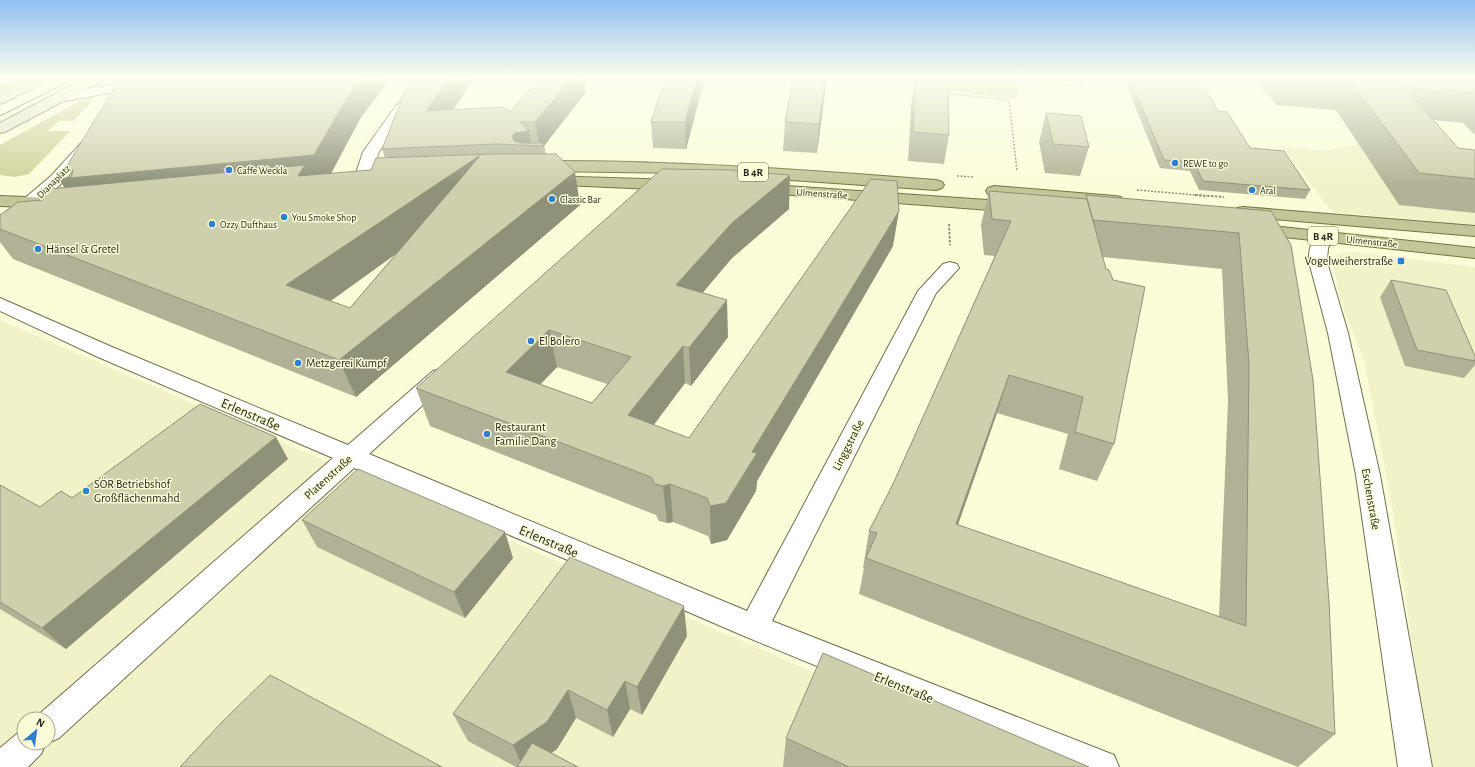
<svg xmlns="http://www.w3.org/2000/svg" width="1475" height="767" viewBox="0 0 1475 767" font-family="'Alegreya Sans',sans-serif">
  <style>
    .built { fill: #f1f2c8; fill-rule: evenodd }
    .green { fill: #d0d29a }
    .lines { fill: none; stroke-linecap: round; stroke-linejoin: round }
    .minor-casing { stroke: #707052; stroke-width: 2 }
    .secondary-casing { stroke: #707052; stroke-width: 2 }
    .primary-casing { stroke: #747541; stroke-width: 2 }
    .path-far1 { stroke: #92947b; stroke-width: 1.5; stroke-dasharray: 2 1.5; stroke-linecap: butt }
    .path { stroke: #92947b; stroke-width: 2; stroke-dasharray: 2.5 1.5; stroke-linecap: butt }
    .minor { fill: #fff; fill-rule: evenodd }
    .secondary { fill: #e2e2cc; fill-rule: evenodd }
    .primary { fill: #c5c59a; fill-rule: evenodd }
    .tram { stroke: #434434; stroke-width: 1 }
    .wall { fill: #b1b295; fill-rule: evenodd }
    .shaded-wall { fill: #909179 }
    .building { fill: #cecfad; stroke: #909179; fill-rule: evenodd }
    .poi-dot { fill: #2f81d0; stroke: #fbfdd9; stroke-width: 1.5 }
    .labels { text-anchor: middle; stroke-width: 3; stroke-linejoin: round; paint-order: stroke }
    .far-poi-label { font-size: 10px; fill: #27281b; stroke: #fbfdd9; text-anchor: start }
    .far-street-label { font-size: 10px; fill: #27281b; stroke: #fbfdd9 }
    .shield { fill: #fbfdd9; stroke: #676854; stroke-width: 1 }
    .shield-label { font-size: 11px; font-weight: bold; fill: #27281b }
    .poi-label { font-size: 12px; fill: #27281b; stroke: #fbfdd9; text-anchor: start }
    .street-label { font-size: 12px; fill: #27281b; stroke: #fbfdd9 }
    .near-street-label { font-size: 14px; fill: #27281b; stroke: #fbfdd9 }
  </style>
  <rect width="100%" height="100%" fill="#fbfdd9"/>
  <path class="built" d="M1358,143L1475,154V225L1332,212L1282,146L1326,151Z
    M1353,252L1475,267V767H1430L1392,506L1365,364L1341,302L1333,265V260L1336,256L1345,253Z
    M0,320L753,646L1030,767H0ZM24,719H48V743H24Z"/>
  <path class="green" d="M946,77H1082V88L1019,80L1016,99L943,90Z
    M99,94L73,121H59L48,131H70L29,174L15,177L0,175V145L91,95Z"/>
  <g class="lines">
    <g class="minor-casing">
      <path id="minor" d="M419,77H432L403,116L379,152L369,179L363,181L357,179L355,176L363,152L393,110Z
        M139,82L144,83L146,86L144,89L103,94L60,102L55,101L53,98L55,95L60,94L103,86Z
        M88,139L93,141L96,144L63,182L37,206L31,207L25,206L23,202L25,198L51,176L83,141Z
        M1326,231L1332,232L1335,236L1328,248L1327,262L1348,333L1380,475L1432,767H1398L1356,475L1328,333L1309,262C1308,249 1312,234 1326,231Z
        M950,262L957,264L959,268L936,293L772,621L1114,755L1119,767H1062L744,636L354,468L59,738L48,743V719H35L37,716L333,458L98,357L0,311V298L112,347L348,445L433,371L441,369L449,371L452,376L449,381L369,454L747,611L918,291L943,264Z
        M24,729V743H46L41,754L28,767H0V748L19,732Z"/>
    </g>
    <g class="secondary-casing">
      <path id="secondary" d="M34,77H51L50,80L0,104V95Z
        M87,77H104L103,80L5,132L0,133V123Z"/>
    </g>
    <g class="primary-casing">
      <path id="primary" d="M32,77L51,78L49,81L0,95V87Z
        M539,161C672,160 804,170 936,180L942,182L944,185L942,188L936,190L688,173L539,171L533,169L531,166L533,163Z
        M547,176L675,180L681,182L683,185L681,188L675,190L541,184L539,181L541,178Z
        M759,184L1016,202L1022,203L1024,207L1022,211L1016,212L753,192L751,189L753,186Z
        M994,186L1115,196L1121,197L1123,201L1121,205L1115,206L988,194L986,191L988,188Z
        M0,196L52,198L58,199L60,203L58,207L52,208L0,206Z
        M1243,207L1475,226V236L1237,216L1234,212L1237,208Z
        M1254,224L1475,248V258L1248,233L1245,229L1248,225Z"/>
    </g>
    <path class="path-far1" d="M938,84L939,77
      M945,93L1009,100L1017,171
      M957,176L974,177
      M1137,190L1207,196"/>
    <path class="path" d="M1195,195L1224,197
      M949,224L950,245"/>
    <use href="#minor" class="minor"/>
    <use href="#secondary" class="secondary"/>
    <use href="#primary" class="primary"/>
    <path class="tram" d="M0,116L78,77"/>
  </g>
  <path class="wall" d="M126,77H392L361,117L331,174L371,170L385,158L382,149L411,77H475L454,109L510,112L586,92L544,145L546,154L580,205L356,397L13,259L0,242V215L42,200L65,187L59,179L71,177L72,174L67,166ZM397,253L350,308L330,301Z
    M666,77H705L686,149L653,148L651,122Z
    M794,77H827L817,153L783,151L785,122Z
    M1128,77H1198L1218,111L1250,148L1310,190L1305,199L1199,190L1190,171L1160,168L1126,84Z
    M1253,77H1475V135L1463,123L1433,120L1458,148L1475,150V213L1399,205L1336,110L1277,105Z
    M915,80L949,135L944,164L908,161L911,107Z
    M1046,113L1089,147L1080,176L1045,173L1039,142Z
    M735,171L789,209L732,258L702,293L728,337L691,386L685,383L654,425L689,438L893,246L757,481L756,491L727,540L711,544L708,536L673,522L667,523L659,521L656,515L430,426L416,388ZM557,367L607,384L592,403L540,384Z
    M989,191L1085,199L1086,195L1271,211L1335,734L1298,767L859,594L864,568H863L869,531L893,484L995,256L984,255L981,225ZM1103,257L1222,269L1228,401L1219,617L958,525L997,413L1068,434L1059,469L1097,481L1114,444Z
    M1391,280L1475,356V365L1464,378L1405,366L1380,297Z
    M288,459L66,649L0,609V485L40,507L72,498Z
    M302,520L513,558L465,618L317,547Z
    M687,636L642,715L630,709L613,737L576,718L557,749L551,753L578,767H516L468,741L453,714Z
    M786,738L1089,767H783Z"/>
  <path class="shaded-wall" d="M362,77H392L361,117L325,184L78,209L59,179L314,155L352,90Z
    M450,77H475L433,139L426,111Z
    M573,77H584L586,92L544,146L539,145L535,122Z
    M698,77H705L686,149L685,122Z
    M825,77H827L817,153L819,124Z
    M529,131L531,145H514L512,136L515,133Z
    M479,156L486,189L303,321L286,285Z
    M575,172L580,205L356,397L339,360Z
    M790,175L789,209L732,258L678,322L676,285L732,223Z
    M899,211L893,246L757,481L756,491L727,540L711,544L710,506Z
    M727,300L728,337L691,386L689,348Z
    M549,330L557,367L516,410L506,372Z
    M683,346L685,383L632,453L628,415Z
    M1009,375L997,413L945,561L956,524Z
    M276,437L288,459L66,649L42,628Z
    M670,484L673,522L667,523L663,486Z
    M505,532L513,558L465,618L454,592Z
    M684,606L687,636L642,715L637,687Z
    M625,681L630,709L613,737L607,710Z
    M568,690L576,718L557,749L532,767H523L513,745Z"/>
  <path class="building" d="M126,77H362L352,90L314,155L59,179L71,177L73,171L71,168L67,166L113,90L120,80H124Z
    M411,77H450L426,111L504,107L510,112L541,77H573L535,122H520L529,131L515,133L512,136L514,141L521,143H542L544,146L497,144L382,149Z
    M666,77H698L685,122H651Z
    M794,77H825L819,124L785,122Z
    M1129,77H1198L1218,111L1227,112L1250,148L1284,151L1310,190L1203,181L1194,162L1164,160Z
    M1299,77H1475V93L1404,87L1458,148L1475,150V179L1419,173L1351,82Z
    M915,80L948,82L949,135L913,132Z
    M1046,113L1081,116L1089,147L1053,144Z
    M496,154H556L575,172L339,360L0,229V215L18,202L42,200L49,189L305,165L298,176L371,170L376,158ZM479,156V157L350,308L286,285Z
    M662,169L735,170V171L790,175L732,223L676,285L727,300L689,348L683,346L628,415L689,438L871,179L897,181L899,211L752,452L757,453L726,503L710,506L707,498L670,484L663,486L655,484L651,477L416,388ZM549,330L631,357L592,403L506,372Z
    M989,191L1087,199L1106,269L1109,270L1113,280L1145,287L1114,444L1075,432L1083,397L1009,375L956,524L1246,626L1249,364L1239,233L1093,220L1086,195L1271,211L1291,245L1313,380L1329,602L1335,734L866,558L877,533L869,531L893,484L1011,221L992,219Z
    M1391,280L1446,290L1475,356V361L1417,350Z
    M200,404L276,437L42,628L0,602V485L40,507L61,491L72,498Z
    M358,469L505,532L454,592L302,520Z
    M570,557L684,606L637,687L625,681L607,710L568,690L547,722L513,745L453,714Z
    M823,653L1089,767H849L786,738Z
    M270,675L442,767H180L222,722Z
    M532,743L578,767H517Z"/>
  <linearGradient id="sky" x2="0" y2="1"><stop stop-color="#91c0f0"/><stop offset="0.42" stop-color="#fdfeee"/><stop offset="1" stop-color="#fdfeee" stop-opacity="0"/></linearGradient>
  <rect width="1475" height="185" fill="url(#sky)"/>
  <g class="poi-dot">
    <circle cx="1175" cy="163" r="4"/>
    <circle cx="229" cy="170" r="4"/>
    <circle cx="1252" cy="190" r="4"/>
    <circle cx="552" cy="199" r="4"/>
    <circle cx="284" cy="217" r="4"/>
    <circle cx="212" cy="224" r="4"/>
    <circle cx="38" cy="249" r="4"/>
    <rect x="1397" y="257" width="8" height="8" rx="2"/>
    <circle cx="531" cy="341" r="4"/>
    <circle cx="298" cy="363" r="4"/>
    <circle cx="487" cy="434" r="4"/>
    <circle cx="86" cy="491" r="4"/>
  </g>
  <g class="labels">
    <g class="far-poi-label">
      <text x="1183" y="167">REWE to go</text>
      <text x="237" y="174">Caffe Weckla</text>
      <text x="1260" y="194">Aral</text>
      <text x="560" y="203">Classic Bar</text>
      <text x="292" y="221">You Smoke Shop</text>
      <text x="220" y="228">Ozzy Dufthaus</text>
    </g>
    <g class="far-street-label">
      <text transform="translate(53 181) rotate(-45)" y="4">Dianaplatz</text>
      <text transform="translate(822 193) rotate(4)" y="4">Ulmenstraße</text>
      <text transform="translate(1372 241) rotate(6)" y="4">Ulmenstraße</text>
    </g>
    <g class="shield">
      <rect x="738" y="163" width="30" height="18" rx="3"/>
      <rect x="1308" y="227" width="30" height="18" rx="3"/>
    </g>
    <g class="shield-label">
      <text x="753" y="176">B 4R</text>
      <text x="1323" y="240">B 4R</text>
    </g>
    <g class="poi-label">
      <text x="46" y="253">Hänsel &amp; Gretel</text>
      <text x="1393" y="265" text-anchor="end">Vogelweiherstraße</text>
      <text x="539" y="345">El Bolero</text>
      <text x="306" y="367">Metzgerei Kumpf</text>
      <text x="495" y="431">Restaurant<tspan x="495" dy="14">Familie Dang</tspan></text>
      <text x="94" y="488">SÖR Betriebshof<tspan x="94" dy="14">Großflächenmahd</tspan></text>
    </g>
    <g class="street-label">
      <text transform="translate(848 445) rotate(-63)" y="4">Linggstraße</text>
      <text transform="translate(328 477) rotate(-42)" y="4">Platenstraße</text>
      <text transform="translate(1371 499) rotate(80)" y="4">Eschenstraße</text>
    </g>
    <g class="near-street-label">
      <text transform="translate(251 414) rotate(23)" y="5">Erlenstraße</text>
      <text transform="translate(549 541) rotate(23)" y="5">Erlenstraße</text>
      <text transform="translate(904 687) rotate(22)" y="5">Erlenstraße</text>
    </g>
  </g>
  <g transform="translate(36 731) rotate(29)"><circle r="19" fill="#fbfdd9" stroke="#a6a88d"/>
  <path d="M0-3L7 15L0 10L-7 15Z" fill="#2f81d0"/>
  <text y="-6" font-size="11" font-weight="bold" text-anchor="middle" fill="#27281b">N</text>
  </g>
</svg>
